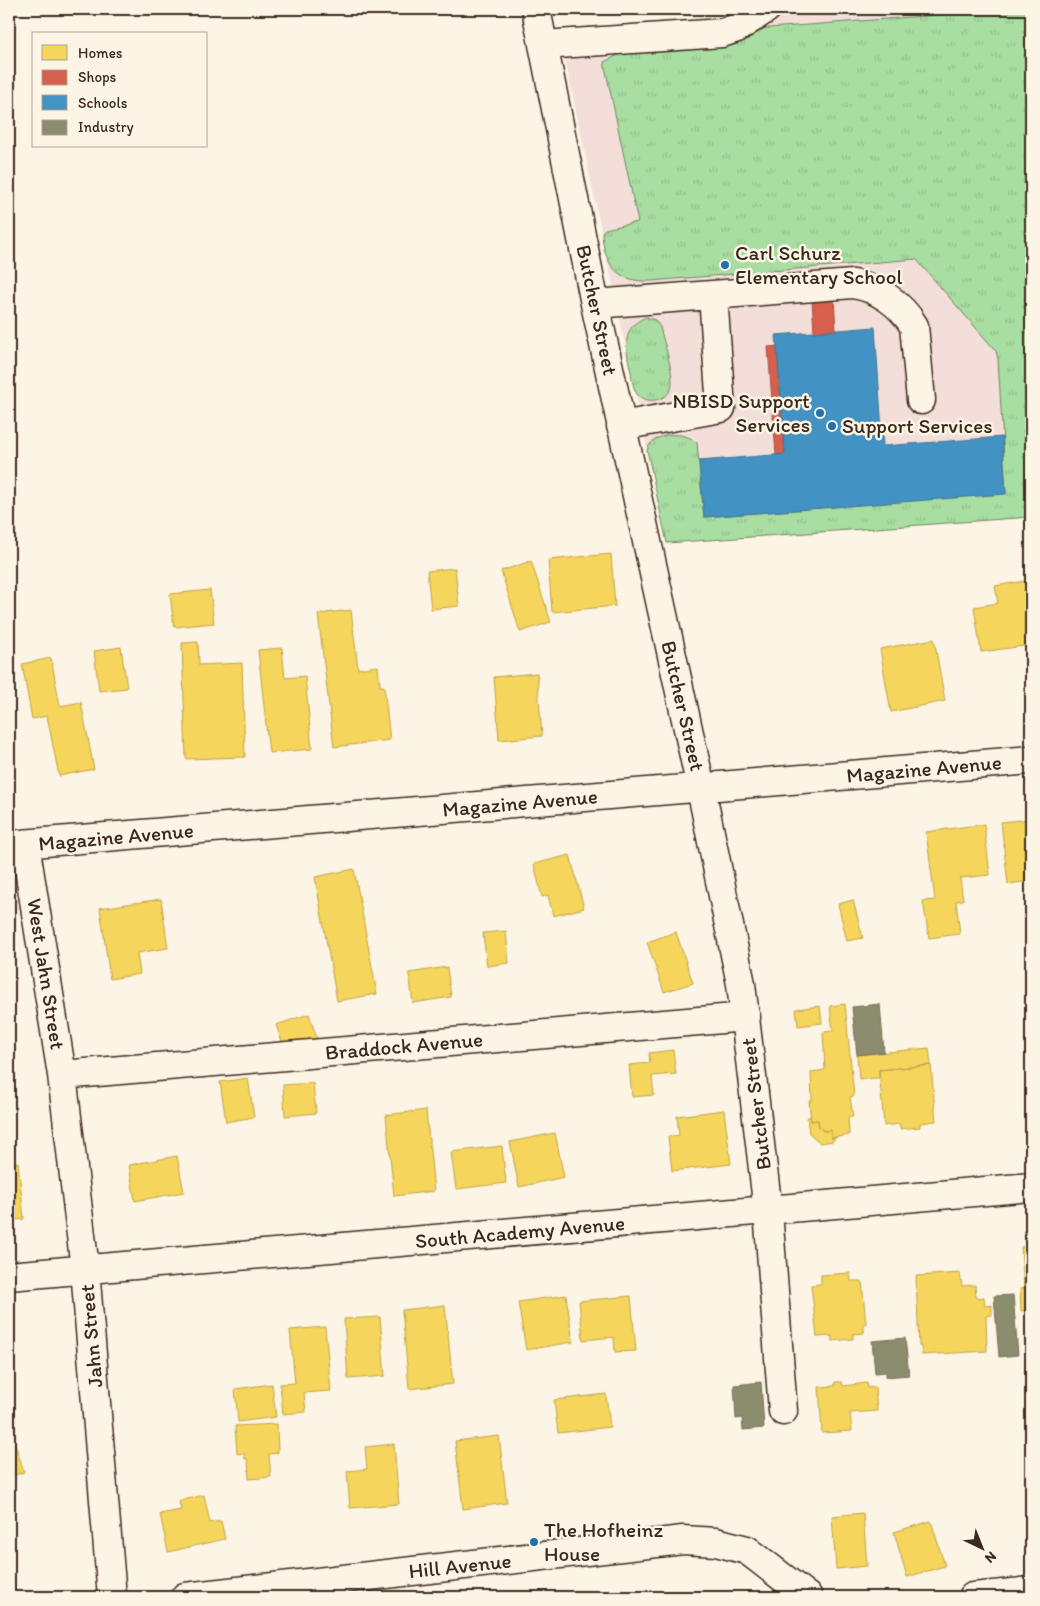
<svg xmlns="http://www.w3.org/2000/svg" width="1040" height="1606" viewBox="0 0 1040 1606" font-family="Itim,sans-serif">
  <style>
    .built { fill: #f3ded9 }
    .grass { fill: url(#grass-tufts); stroke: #728460 }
    .homes { fill: #f6d55c; stroke: #bea249 }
    .shops { fill: #d6604d; stroke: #a8503f }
    .schools { fill: #4393c3; stroke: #417492 }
    .industry { fill: #8c8c6e; stroke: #746f56 }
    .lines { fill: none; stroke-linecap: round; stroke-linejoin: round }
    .minor-casing { stroke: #3b2a1e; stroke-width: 31 }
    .minor { stroke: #fcf5e5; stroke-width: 28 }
    .poi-dot { fill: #1f6fb2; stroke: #fcf5e5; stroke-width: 2 }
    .labels { text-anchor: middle; stroke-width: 5; stroke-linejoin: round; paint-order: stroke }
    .poi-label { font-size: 21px; fill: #3b2a1e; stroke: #fcf5e5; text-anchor: start }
    .street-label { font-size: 21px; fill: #3b2a1e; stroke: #fcf5e5 }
  </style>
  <defs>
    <pattern id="grass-tufts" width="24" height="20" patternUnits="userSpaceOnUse" patternTransform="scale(1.25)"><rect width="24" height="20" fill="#a8dea1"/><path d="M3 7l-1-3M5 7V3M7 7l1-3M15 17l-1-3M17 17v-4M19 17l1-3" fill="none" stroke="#92bf8a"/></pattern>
  </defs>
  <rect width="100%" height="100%" fill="#fcf5e5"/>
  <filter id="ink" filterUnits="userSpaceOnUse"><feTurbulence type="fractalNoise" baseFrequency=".02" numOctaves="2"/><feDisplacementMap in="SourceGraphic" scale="10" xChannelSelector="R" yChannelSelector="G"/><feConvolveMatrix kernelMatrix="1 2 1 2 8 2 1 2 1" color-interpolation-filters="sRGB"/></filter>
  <g filter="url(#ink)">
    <path class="built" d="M730,9H1031V517L667,543L559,30L731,19Z"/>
    <path class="grass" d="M1015,9H1031V292L1024,299L1030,305L1026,309L1031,315V517L667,543L647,450C653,432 685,430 697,443L704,517L1006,493L998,359L996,351L916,259L651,281C618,283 603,264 602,232L605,229L638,222L604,62L631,49L756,29Z
      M646,317L655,320L660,327C664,344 672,365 672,383C672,400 647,406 637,394C633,388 632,379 631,372C626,349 620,328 646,317Z"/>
    <path class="homes" d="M611,554L615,606L552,612L548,560Z
      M531,561L551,622L520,632L501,571Z
      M455,568L459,606L431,609L427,571Z
      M1031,580V645L981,652L974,607L998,603L995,586Z
      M210,590L214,623L174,627L170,594Z
      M351,610L358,669L378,666L380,686H384L390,740L334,747L318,614Z
      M934,639L945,701L891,712L880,649Z
      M198,642L199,665L242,663L245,757L186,759L182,643Z
      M121,647L127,688L99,691L94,651Z
      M282,648L285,678L305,676L312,749L269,753L258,650Z
      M51,658L60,706L81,702L94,769L59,776L47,716L32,719L22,664Z
      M537,673L542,736L499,740L494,677Z
      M1031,819V881L1008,884L1001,822Z
      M984,824L990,875L960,878L963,900L956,901L960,934L929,938L923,901L935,900L926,832Z
      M570,855L584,908L553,916L548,895L542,897L534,864Z
      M354,869L377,994L337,1001L315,877Z
      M161,899L168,948L137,953L140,974L110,979L100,908Z
      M853,900L863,938L847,941L838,904Z
      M506,931L509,963L487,966L483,933Z
      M676,932L693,983L664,992L647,942Z
      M447,967L451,997L413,1003L409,973Z
      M845,1004L854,1096L850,1097L853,1117H848L849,1135L831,1138V1130L824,1131L819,1127L818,1120L811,1121L809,1101H812L811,1072L825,1070L823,1032L833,1031L830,1006Z
      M820,1006L822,1023L798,1026L796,1009Z
      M309,1014L317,1039L285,1050L276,1025Z
      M929,1048L931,1065L879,1070V1078L859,1079L857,1055Z
      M673,1050L676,1074L652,1076L654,1095L632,1097L629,1065L650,1063L649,1053Z
      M931,1065L936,1121L920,1123V1127L900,1129V1124L884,1126L879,1070Z
      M248,1078L254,1117L226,1122L220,1082Z
      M313,1083L316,1113L285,1116L283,1085Z
      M426,1110L434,1191L394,1196L386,1115Z
      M724,1110L731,1164L672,1171L668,1137L679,1135L677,1116Z
      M810,1116L811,1121L818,1120L819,1127L824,1131L831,1130V1138L836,1137L833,1141L820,1143L809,1133L807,1118Z
      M555,1133L564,1177L519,1187L510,1142Z
      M502,1146L506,1183L456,1189L451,1152Z
      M177,1156L184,1192L135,1201L129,1165Z
      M18,1162L24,1219L9,1221V1163Z
      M1031,1246V1310L1021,1311L1020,1289L1024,1288L1021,1247Z
      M850,1273L851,1281H862L866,1324H864V1333L853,1334V1339L832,1341V1336L817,1337L811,1285L821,1284V1275Z
      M960,1273L962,1286L975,1285L976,1298L984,1297L985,1306L992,1305V1315L986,1316L987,1351L922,1355L921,1346H919L916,1276Z
      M566,1295L573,1342L526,1350L518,1302Z
      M631,1296L636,1351L615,1352L614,1337L583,1340L579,1301Z
      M445,1305L453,1384L409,1389L402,1310Z
      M380,1317L385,1376L348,1379L344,1319Z
      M325,1327L331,1391L304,1393L306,1412L283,1414L280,1384L295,1383L290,1330Z
      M835,1382H842L843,1386L867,1383L868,1388L875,1387L877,1411L850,1413L852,1431L822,1433L819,1387L835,1386Z
      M272,1384L276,1417L238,1422L235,1389Z
      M606,1394L610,1427L558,1433L554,1400Z
      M277,1424L278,1453L269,1454L271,1477L249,1479L248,1459H245L244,1453L237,1454L235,1426Z
      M9,1425L24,1472L9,1477Z
      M499,1436L507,1503L463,1509L455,1441Z
      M394,1444L399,1504L350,1508L347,1471L367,1469L365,1447Z
      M204,1495L210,1523L221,1521L225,1539L168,1552L160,1514L181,1510L179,1501Z
      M863,1513L867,1566L836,1569L832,1516Z
      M931,1521L945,1566L907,1577L894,1532Z"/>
    <path class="shops" d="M834,298L836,330L814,332L812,300Z
      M777,346L785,454L776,455L768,347Z"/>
    <path class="schools" d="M875,327L883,446L1002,437L1006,494L704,517L699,461L785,454L776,335Z"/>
    <path class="industry" d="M880,1004L884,1052L857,1055L852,1007Z
      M1013,1295L1018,1355L999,1357L994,1296Z
      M905,1338L909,1375L886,1377V1372L875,1373L872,1341Z
      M761,1382L764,1428L743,1430L742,1418L736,1419L734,1385Z"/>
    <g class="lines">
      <g class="minor-casing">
        <path id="minor" d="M536,9L595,304L701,788L741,984L768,1211L783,1411
          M543,45L722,33L737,28L766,9
          M595,304L853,284C877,287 901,304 914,326L921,400
          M621,426L721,408L713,295
          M25,844L62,1075L85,1269L112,1597
          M9,845L1031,760
          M62,1075L746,1017
          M9,1276L1031,1187
          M185,1597L683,1540L716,1542L747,1550L808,1597
          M973,1597L1031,1591"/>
      </g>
      <use href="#minor" class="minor"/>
    </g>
  </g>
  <g class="poi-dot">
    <circle cx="725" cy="265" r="5"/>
    <circle cx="820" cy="413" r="5"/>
    <circle cx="832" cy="426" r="5"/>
    <circle cx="534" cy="1542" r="5"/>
  </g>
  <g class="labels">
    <g class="poi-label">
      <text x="735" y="260">Carl Schurz<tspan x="735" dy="24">Elementary School</tspan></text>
      <text x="810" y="408" text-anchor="end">NBISD Support<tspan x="810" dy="24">Services</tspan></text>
      <text x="842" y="433">Support Services</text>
      <text x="544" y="1537">The Hofheinz<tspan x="544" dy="24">House</tspan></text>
    </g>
    <g class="street-label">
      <text transform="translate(597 310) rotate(78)" y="7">Butcher Street</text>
      <text transform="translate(683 706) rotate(77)" y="7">Butcher Street</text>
      <text transform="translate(924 769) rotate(-5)" y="7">Magazine Avenue</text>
      <text transform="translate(520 803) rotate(-5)" y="7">Magazine Avenue</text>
      <text transform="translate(116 837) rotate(-5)" y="7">Magazine Avenue</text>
      <text transform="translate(46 974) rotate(81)" y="7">West Jahn Street</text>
      <text transform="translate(404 1046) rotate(-5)" y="7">Braddock Avenue</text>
      <text transform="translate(756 1104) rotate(-97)" y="7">Butcher Street</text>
      <text transform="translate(520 1232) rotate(-5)" y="7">South Academy Avenue</text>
      <text transform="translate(91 1336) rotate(-95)" y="7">Jahn Street</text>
      <text transform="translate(460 1566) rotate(-6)" y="7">Hill Avenue</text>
    </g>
  </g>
  <rect width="1040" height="1606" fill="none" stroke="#fcf5e5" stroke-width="30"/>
  <rect x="15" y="15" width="1010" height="1576" fill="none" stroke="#3b2a1e" stroke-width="2" filter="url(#ink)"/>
  <rect x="32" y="32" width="175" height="115" fill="#fcf5e5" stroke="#afa495"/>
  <rect x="42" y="45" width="25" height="15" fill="#f6d55c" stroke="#afa495"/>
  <text x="78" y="58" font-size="15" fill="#3b2a1e">Homes</text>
  <rect x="42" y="70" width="25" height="15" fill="#d6604d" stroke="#afa495"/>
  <text x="78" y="82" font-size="15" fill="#3b2a1e">Shops</text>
  <rect x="42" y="95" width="25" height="15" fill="#4393c3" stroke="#afa495"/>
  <text x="78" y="108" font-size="15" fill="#3b2a1e">Schools</text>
  <rect x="42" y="120" width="25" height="15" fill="#8c8c6e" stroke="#afa495"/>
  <text x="78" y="132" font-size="15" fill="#3b2a1e">Industry</text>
  <g transform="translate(982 1548) rotate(137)" stroke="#fcf5e5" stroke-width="4" paint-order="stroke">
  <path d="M0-4L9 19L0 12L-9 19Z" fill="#3b2a1e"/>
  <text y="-8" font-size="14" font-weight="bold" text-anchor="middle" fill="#3b2a1e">N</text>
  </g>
</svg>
